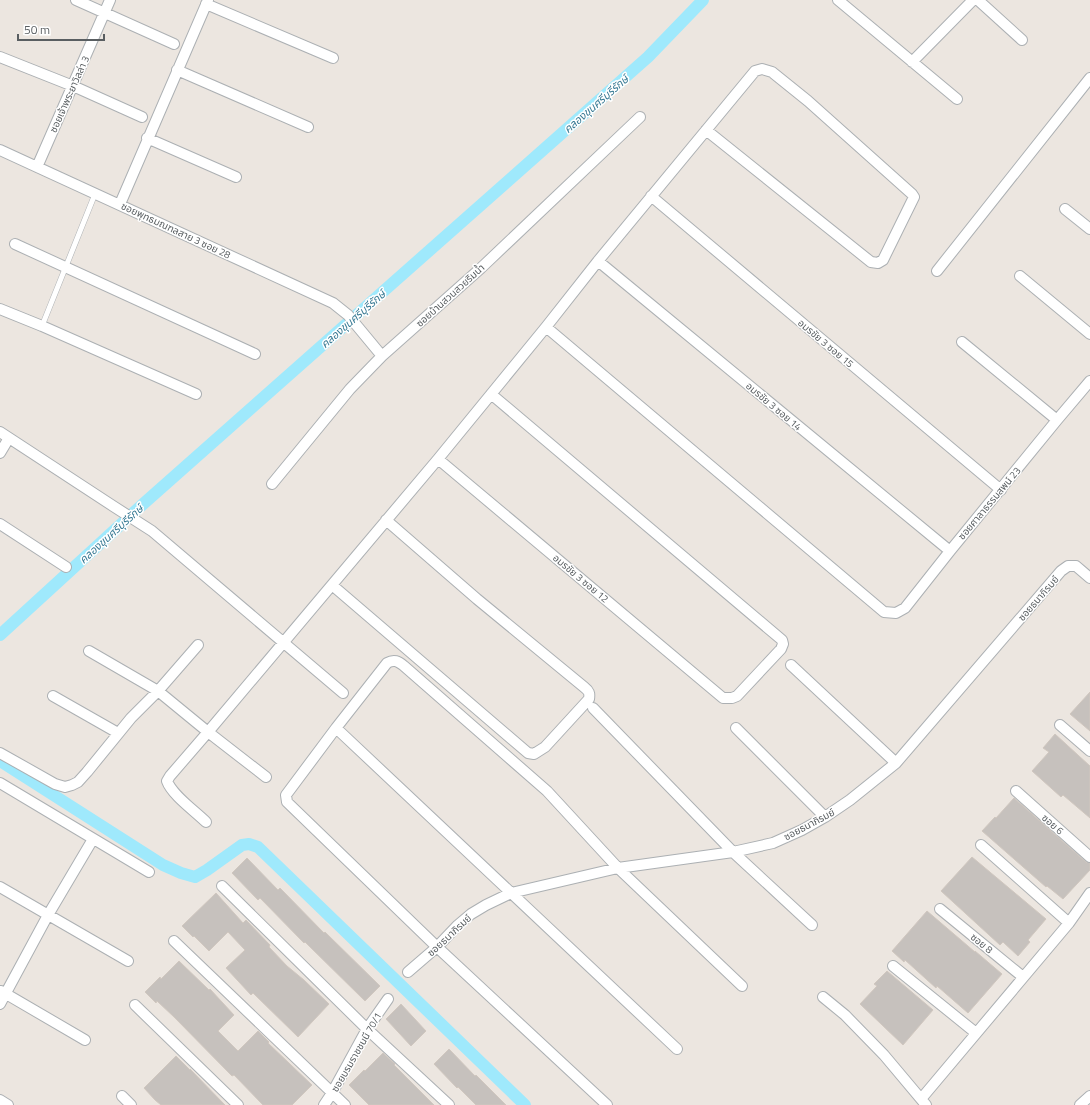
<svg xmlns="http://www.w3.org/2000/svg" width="1090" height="1105" viewBox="0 0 1090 1105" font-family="'Titillium Web','Noto Sans Thai',sans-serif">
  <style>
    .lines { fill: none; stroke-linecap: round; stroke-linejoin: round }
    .canal { stroke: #9fe9fc; stroke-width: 12 }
    .building { fill: #c6c1bd; stroke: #d0c7bf }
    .lane-casing { stroke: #acb0b3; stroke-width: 6 }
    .street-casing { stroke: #acb0b3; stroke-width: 12 }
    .lane { stroke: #fff; stroke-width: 5 }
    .street { stroke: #fff; stroke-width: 10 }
    .labels { text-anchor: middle; stroke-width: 3; stroke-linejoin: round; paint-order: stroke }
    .street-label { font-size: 10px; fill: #595e61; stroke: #fff }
    .water-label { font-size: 11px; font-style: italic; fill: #367993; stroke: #fff }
  </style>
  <rect width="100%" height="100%" fill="#ece6e0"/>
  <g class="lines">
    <path class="canal" d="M0,635L142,505L648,57L703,0
      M0,761L163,865L181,873L195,877L207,870L242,845L249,844L258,847L525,1105"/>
  </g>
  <path class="building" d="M1090,692V731L1070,714Z
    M1055,734L1090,766V818L1063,795L1061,797L1032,771L1049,752L1043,748Z
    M1014,798L1086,862L1090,863V870L1063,899L1047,886L1046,887L982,831L995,817L996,818Z
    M972,857L1046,919L1028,940L1030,942L1018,956L1003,942L1000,945L941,891Z
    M247,858L278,890L280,888L324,933L325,932L380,986L365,1001L305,942L304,943L260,898L258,900L232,873Z
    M216,893L243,923L246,920L270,945L269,947L287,966L304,980L329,1004L298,1037L253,993L251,995L226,968L245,950L228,932L209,951L194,936L193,937L182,926Z
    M927,911L975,952V951L1002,974L968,1013L937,986L936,988L905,960L904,962L892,951Z
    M179,961L209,990L210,989L234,1015L218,1031L238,1051L258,1031L269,1042L268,1043L312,1085L292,1105H263L234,1075L232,1076L174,1017L157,1001L156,1003L145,992L160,977L161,979Z
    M887,971L933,1010L903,1045L860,1004L877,986L874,984Z
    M401,1004L426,1031L411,1046L386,1019Z
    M449,1049L475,1076L476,1075L506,1105H476L458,1087L457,1088L434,1064Z
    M383,1053L395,1064L394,1065L434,1105H369L349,1085L364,1070L365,1071Z
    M176,1056L190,1070V1069L225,1105H161L155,1100L144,1088Z"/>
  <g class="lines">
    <g class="lane-casing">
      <path id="lane" d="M42,326L95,194"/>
    </g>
    <g class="street-casing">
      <path id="street" d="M76,0L174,44
        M838,0L957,99
        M978,0L1022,40
        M206,4L333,58
        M0,57L73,86L142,117
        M912,62L973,0
        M177,70L308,127
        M147,138L236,177
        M0,150L333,303L348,315L382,356
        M37,167L110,0
        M651,196L1001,490
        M120,204L208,0
        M1065,209L1090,229
        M15,244L255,354
        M598,261L950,551
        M937,271L1090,78
        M1020,276L1090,334
        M0,309L42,326L196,394
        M546,327L884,612L896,613L905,608L950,551L1057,420L1090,381
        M962,342L1057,420
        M0,432L113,506L152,531L343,693
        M0,453L9,438
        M438,459L723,698H732L737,696L781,649L783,644L782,640L491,394
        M272,484L350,389L382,356L481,268L640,117
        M0,524L66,567
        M332,585L528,753L534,754L545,747L589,699C590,693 589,691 584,687L477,599L386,520
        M89,651L158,691L208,732L266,777
        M791,665L896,763
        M53,696L118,733
        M593,708L733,852L812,925
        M1060,725L1090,751
        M336,728L677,1049
        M736,728L825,817
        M0,753L55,784L65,787L72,785L78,782L87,772L131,718L158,691L198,645
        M0,783L149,872
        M1016,791L1090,857
        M206,822C195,811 172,795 167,781L170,776L208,732L438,459L546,327L598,261L755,71L762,69L772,72L808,101L912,194L914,197L883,260L878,263L871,262L706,130
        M981,845L1069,923
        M222,886L367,1029L449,1105
        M0,887L128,961
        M940,909L1023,977
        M174,941L345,1105
        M893,966L976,1033
        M408,972L437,947L458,925L471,914L486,905L511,893L618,868L733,852L773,843L802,830L825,817L850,800L896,763L1061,571L1068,566H1076L1090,578
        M1,991L85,1040
        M823,997L845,1015L884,1055L926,1105
        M0,1004L48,915L93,839
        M135,1005L238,1105
        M122,1096L131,1105
        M921,1099L1069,923L1090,893
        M0,1100L8,1105
        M324,1105L332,1093L367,1029L388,999
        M607,1105L437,947L287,802L286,795L336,728L387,663C394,659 398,661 404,666L547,791L618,868L742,986
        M1080,1105L1090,1096"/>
    </g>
    <use href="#lane" class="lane"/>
    <use href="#street" class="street"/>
  </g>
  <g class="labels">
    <g class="street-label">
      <text transform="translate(69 94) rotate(-66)" y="4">ซอยเจ้าพระยาวิลล่า 3</text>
      <text transform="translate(176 230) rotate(25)" y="4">ซอยพุทธมณฑลสาย 3 ซอย 28</text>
      <text transform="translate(450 295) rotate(-42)" y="4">ซอยบ้านสวนสวยริมน้ำ</text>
      <text transform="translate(826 343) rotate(40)" y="4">อมรชัย 3 ซอย 15</text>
      <text transform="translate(774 406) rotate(40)" y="4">อมรชัย 3 ซอย 14</text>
      <text transform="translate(989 503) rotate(-50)" y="4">ซอยศาลาธรรมสพน์ 23</text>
      <text transform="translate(581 578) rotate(40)" y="4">อมรชัย 3 ซอย 12</text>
      <text transform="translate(1038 598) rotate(-49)" y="4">ซอยธนาภิรมย์</text>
      <text transform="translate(809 824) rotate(-28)" y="4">ซอยธนาภิรมย์</text>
      <text transform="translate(1053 824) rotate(41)" y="4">ซอย 6</text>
      <text transform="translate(449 935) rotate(-43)" y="4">ซอยธนาภิรมย์</text>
      <text transform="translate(982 943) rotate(39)" y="4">ซอย 8</text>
      <text transform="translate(356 1052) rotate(-60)" y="4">ซอยบรมราชชนนี 70/1</text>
    </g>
    <g class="water-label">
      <text transform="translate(596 104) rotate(-41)" y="4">คลองขุนศรีบุรีรักษ์</text>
      <text transform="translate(353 319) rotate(-41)" y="4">คลองขุนศรีบุรีรักษ์</text>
      <text transform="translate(111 534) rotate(-42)" y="4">คลองขุนศรีบุรีรักษ์</text>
    </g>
  </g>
  <path d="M18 34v6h86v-6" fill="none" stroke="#595e61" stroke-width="2"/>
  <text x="24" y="34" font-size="12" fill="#595e61" stroke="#ffffff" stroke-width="3" paint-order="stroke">50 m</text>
</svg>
